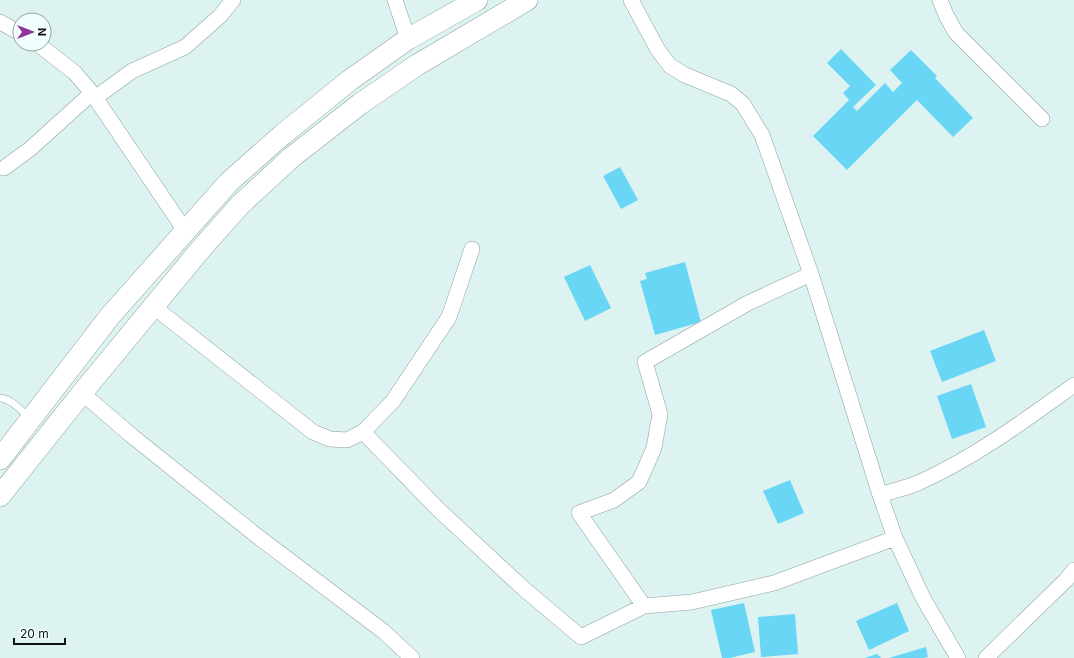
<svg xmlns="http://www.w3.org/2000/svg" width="1074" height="658" viewBox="0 0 1074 658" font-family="Inter,sans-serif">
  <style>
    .building { fill: #68d6f4 }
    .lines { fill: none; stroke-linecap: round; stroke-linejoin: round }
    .lane-casing { stroke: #8ca19f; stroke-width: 8 }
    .street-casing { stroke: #8ca19f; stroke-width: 16 }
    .secondary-casing { stroke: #8ca19f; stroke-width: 22 }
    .lane { stroke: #fff; stroke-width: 7 }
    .street { stroke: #fff; stroke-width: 15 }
    .secondary { stroke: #fff; stroke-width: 21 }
  </style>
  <rect width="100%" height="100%" fill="#ddf3f2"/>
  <path class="building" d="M841,49L876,85L853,107L857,111L885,83L893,92L902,83L890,70L911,50L937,76L935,78L973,118L953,137L917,100L847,170L813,136L849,100L843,93L850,86L827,63Z
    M620,167L638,200L621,209L603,176Z
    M685,262L701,322L655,335L640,281L647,279L645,273Z
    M590,265L611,308L585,321L564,277Z
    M984,330L996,361L942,382L930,351Z
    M971,384L986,427L952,439L937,396Z
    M790,480L804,513L778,524L763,491Z
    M744,603L755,652L730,658H722L711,610Z
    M897,603L909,631L869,650L856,621Z
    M795,614L798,654L761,657L758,617Z
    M926,647L928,657L923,658H889Z
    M877,654L881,658H865Z"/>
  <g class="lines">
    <g class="lane-casing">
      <path id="lane" d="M0,398C12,399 22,411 30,419"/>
    </g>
    <g class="street-casing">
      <path id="street" d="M395,0L408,39
        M631,0L658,50L670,66L685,75L731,94L743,104L762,135L811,274L880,495L895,538L923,598L958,658
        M940,0L946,15L956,33L1042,119
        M0,22L20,33
        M38,44L75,73L92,93L186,232
        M95,98L132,71L185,47L220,16L233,0
        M4,168L30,149L92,93
        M154,307L313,432L330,439L347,440L363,432L393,401L449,317L472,249
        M82,393L132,436L257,536L383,631L412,658
        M363,432L439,510L524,589L581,637L644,606L692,602L774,583L895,538
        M880,495C892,491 906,488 918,483C974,458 1024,421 1074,385
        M644,606L579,513L614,500L639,482L654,448L660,414L645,362L748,303L811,274
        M986,658L1066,580L1074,570"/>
    </g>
    <g class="secondary-casing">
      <path id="secondary" d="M0,459L110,316L229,182L282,135L350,80L408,39L477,0
        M0,496L82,393L200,250L240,205L292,157L360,104L417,65L527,0"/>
    </g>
    <use href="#lane" class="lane"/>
    <use href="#street" class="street"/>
    <use href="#secondary" class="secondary"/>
  </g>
  <g transform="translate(32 32) rotate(90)"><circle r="19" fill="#f1fefe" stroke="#96a0a0"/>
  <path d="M0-3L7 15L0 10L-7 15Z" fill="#94339b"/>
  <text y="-6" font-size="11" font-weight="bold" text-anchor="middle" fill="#0d1414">N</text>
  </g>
  <path d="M14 638v6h51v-6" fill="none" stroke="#0d1414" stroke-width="2"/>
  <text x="20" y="638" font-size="12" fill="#0d1414" stroke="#f1fefe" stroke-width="3" paint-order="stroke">20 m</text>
</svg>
